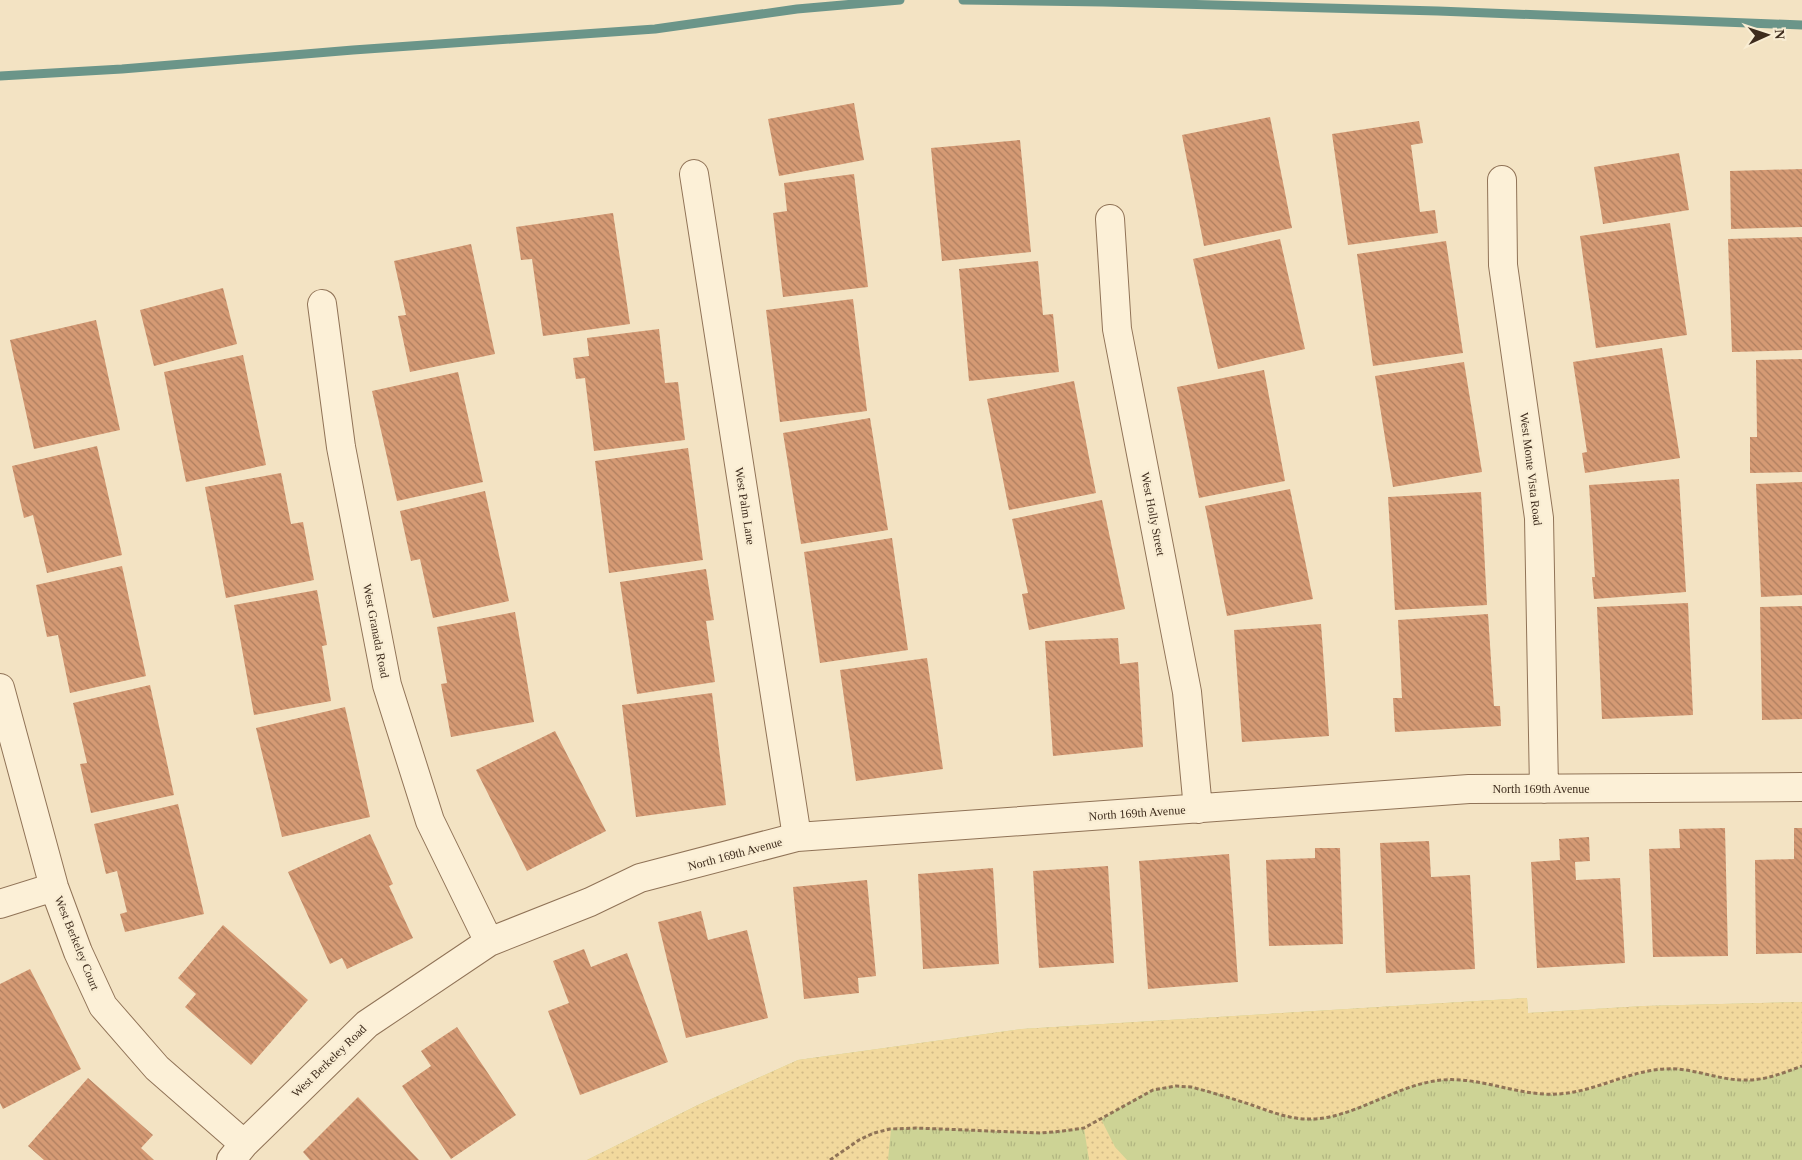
<svg xmlns="http://www.w3.org/2000/svg" width="1802" height="1160" viewBox="0 0 1802 1160" font-family="'Times New Roman',serif">
  <style>
    .grass { fill: url(#grass-tufts) }
    .sand { fill: url(#sand-dots) }
    .lines { fill: none; stroke-linecap: round; stroke-linejoin: round }
    .stream { stroke: #6b9589; stroke-width: 9 }
    .building { fill: url(#building-back-hatch) }
    .minor-casing { stroke: #907357; stroke-width: 30 }
    .path { stroke: #907357; stroke-width: 3; stroke-dasharray: 4 2.5; stroke-linecap: butt }
    .minor { stroke: #fcf0d7; stroke-width: 28 }
    .labels { text-anchor: middle; stroke-width: 4.5; stroke-linejoin: round; paint-order: stroke }
    .street-label { font-size: 12px; fill: #3e2c1d; stroke: #f9edd3 }
  </style>
  <defs>
    <pattern id="grass-tufts" width="24" height="20" patternUnits="userSpaceOnUse" patternTransform="scale(1.25)"><rect width="24" height="20" fill="#cdd395"/><path d="M3 7l-1-3M5 7V3M7 7l1-3M15 17l-1-3M17 17v-4M19 17l1-3" fill="none" stroke="#b1b580"/></pattern>
    <pattern id="sand-dots" width="8" height="8" patternUnits="userSpaceOnUse" patternTransform="scale(1.25)"><rect width="8" height="8" fill="#f2d99d"/><path d="M2 2h.1M6 6h.1" fill="none" stroke="#d1ba87" stroke-width="1.8" stroke-linecap="round"/></pattern>
    <pattern id="building-back-hatch" width="6" height="6" patternUnits="userSpaceOnUse" patternTransform="scale(1.25)"><rect width="6" height="6" fill="#d59a74"/><path d="M-1 5l2 2M0 0l6 6M5-1l2 2" fill="none" stroke="#ae7e5f"/></pattern>
  </defs>
  <rect width="100%" height="100%" fill="#f3e3c3"/>
  <path class="grass" d="M1527,998L1528,1013L1644,1006L1802,1002V1160H587L698,1105L798,1060L1022,1029Z"/>
  <path class="sand" d="M1527,998L1528,1013L1644,1006L1802,1002V1066C1782,1073 1762,1082 1740,1080C1714,1078 1689,1066 1662,1069C1634,1072 1609,1086 1582,1091C1570,1094 1557,1095 1544,1094C1509,1093 1476,1076 1440,1080C1411,1083 1385,1096 1358,1107C1343,1113 1327,1119 1311,1119C1257,1120 1208,1073 1154,1090C1135,1096 1118,1110 1101,1119L1115,1147L1127,1160H1089L1084,1128L1041,1133L917,1128L891,1129L888,1160H587L698,1105L798,1060L1022,1029Z"/>
  <g class="lines">
    <path class="stream" d="M963,0L1103,2L1438,11L1802,25
      M0,76L122,69L353,50L655,29L797,9L900,0"/>
  </g>
  <path class="building" d="M854,103L864,160L779,176L768,119Z
    M1270,117L1292,228L1204,246L1182,135Z
    M1419,121L1423,143L1411,145L1420,212L1435,210L1438,233L1348,245L1332,134Z
    M1020,140L1031,252L942,261L931,148Z
    M1679,153L1689,210L1603,224L1594,167Z
    M1802,169V227L1731,229L1730,171Z
    M854,174L868,287L783,297L773,213L787,211L784,183Z
    M613,213L630,324L543,336L532,259L521,260L516,227Z
    M1670,223L1687,335L1596,348L1580,236Z
    M1802,237V350L1732,352L1728,239Z
    M1280,239L1305,349L1218,369L1193,259Z
    M1446,241L1463,353L1373,366L1357,254Z
    M471,244L495,354L410,372L398,316L406,315L394,261Z
    M1038,261L1043,315L1053,314L1059,372L969,381L959,269Z
    M223,288L237,344L154,366L140,310Z
    M853,299L867,411L780,422L766,310Z
    M96,320L120,430L34,449L10,340Z
    M659,329L665,383L678,382L685,440L594,451L585,378L576,379L573,358L589,356L587,338Z
    M1662,348L1680,458L1585,473L1582,453L1587,452L1573,362Z
    M243,355L266,465L186,482L164,372Z
    M1802,359V472L1750,473V437H1757L1756,360Z
    M1464,362L1482,472L1393,487L1375,376Z
    M1264,370L1285,481L1199,498L1177,387Z
    M458,372L483,482L397,501L372,391Z
    M1074,381L1096,493L1009,510L987,399Z
    M870,418L888,530L801,544L783,433Z
    M97,446L122,555L47,573L33,515L24,518L12,466Z
    M688,448L703,560L609,573L595,461Z
    M281,473L291,524L303,522L314,580L226,598L205,487Z
    M1679,479L1686,592L1594,599L1592,577H1595L1589,485Z
    M1802,482V595L1761,597L1756,484Z
    M1290,489L1313,599L1227,616L1205,506Z
    M485,491L509,601L433,618L420,559L411,561L400,511Z
    M1481,492L1487,605L1395,610L1388,497Z
    M1102,500L1125,609L1029,630L1022,594L1028,593L1012,519Z
    M892,538L908,650L820,663L804,552Z
    M122,566L146,676L70,693L58,635L47,637L36,585Z
    M706,569L714,620L706,621L715,682L637,694L620,582Z
    M317,590L327,645L322,646L331,701L254,715L234,605Z
    M1688,603L1693,715L1602,719L1597,607Z
    M1802,606V719L1762,720L1760,607Z
    M515,612L534,722L451,737L441,684L447,683L437,627Z
    M1488,614L1494,706H1500L1501,726L1395,732L1393,698H1402L1398,620Z
    M1321,624L1329,736L1242,742L1234,630Z
    M1118,638L1120,664L1138,662L1143,747L1053,756L1045,641Z
    M927,658L943,769L856,781L840,670Z
    M150,685L174,795L91,813L80,764L87,763L73,703Z
    M712,693L726,805L636,817L622,705Z
    M345,707L370,817L282,837L256,728Z
    M555,731L606,831L527,871L476,770Z
    M178,804L204,914L125,932L120,914L127,912L117,871L106,874L94,824Z
    M1725,828L1728,956L1653,957L1649,849L1680,848L1679,829Z
    M1794,828H1802V953L1756,954L1755,860L1794,859Z
    M370,834L393,884L389,886L413,938L347,969L342,958L330,964L288,872Z
    M1589,837L1590,861L1575,862L1576,880L1620,878L1625,963L1537,968L1531,862L1560,860L1559,839Z
    M1429,841L1431,877L1470,875L1475,969L1386,973L1380,843Z
    M1315,848H1340L1343,944L1269,946L1266,860L1315,858Z
    M1229,854L1238,982L1148,989L1139,861Z
    M1108,866L1114,963L1039,968L1033,871Z
    M993,868L999,964L923,969L918,874Z
    M867,880L876,976L858,978L859,993L804,999L793,887Z
    M701,911L708,940L747,930L768,1018L686,1038L658,922Z
    M223,925L308,1000L251,1065L185,1007L196,994L178,978Z
    M584,949L591,967L627,953L668,1062L580,1095L548,1011L569,1003L553,961Z
    M30,969L81,1069L3,1109L0,1103V984Z
    M457,1027L516,1115L451,1159L402,1086L431,1066L421,1051Z
    M88,1078L153,1135L141,1148L154,1160H44L28,1146Z
    M358,1097L419,1160H310L303,1152Z"/>
  <g class="lines">
    <g class="minor-casing">
      <path id="minor" d="M694,174L797,837
        M1502,180L1503,265L1539,518L1544,789
        M1110,219L1117,329L1187,692L1198,809
        M322,304L341,447L387,685L430,821L489,942
        M0,688L54,887L78,952L103,1006L157,1068L244,1144
        M0,904L54,887
        M231,1160L244,1144L367,1024L489,942L590,902L640,878L797,837L1469,789L1802,787"/>
    </g>
    <path class="path" d="M830,1160L859,1140L874,1133L890,1129L916,1128L1041,1133L1063,1131L1084,1128L1153,1090L1176,1086L1191,1087C1211,1092 1230,1098 1249,1104C1269,1111 1290,1120 1312,1119C1355,1118 1397,1084 1442,1080C1477,1077 1509,1092 1543,1094C1589,1097 1623,1071 1665,1069C1692,1067 1717,1080 1743,1080C1764,1081 1783,1073 1802,1066"/>
    <use href="#minor" class="minor"/>
  </g>
  <g class="labels">
    <g class="street-label">
      <text transform="translate(1531 469) rotate(83)" y="4">West Monte Vista Road</text>
      <text transform="translate(745 506) rotate(81)" y="4">West Palm Lane</text>
      <text transform="translate(1153 514) rotate(79)" y="4">West Holly Street</text>
      <text transform="translate(376 631) rotate(79)" y="4">West Granada Road</text>
      <text x="1541" y="793">North 169th Avenue</text>
      <text transform="translate(1137 813) rotate(-4)" y="4">North 169th Avenue</text>
      <text transform="translate(735 854) rotate(-15)" y="4">North 169th Avenue</text>
      <text transform="translate(77 943) rotate(68)" y="4">West Berkeley Court</text>
      <text transform="translate(329 1061) rotate(-44)" y="4">West Berkeley Road</text>
    </g>
  </g>
  <g transform="translate(1767 35) rotate(87)" stroke="#f9edd3" stroke-width="4" paint-order="stroke">
  <path d="M0-4L9 19L0 12L-9 19Z" fill="#3e2c1d"/>
  <text y="-8" font-size="14" font-weight="bold" text-anchor="middle" fill="#3e2c1d">N</text>
  </g>
</svg>
